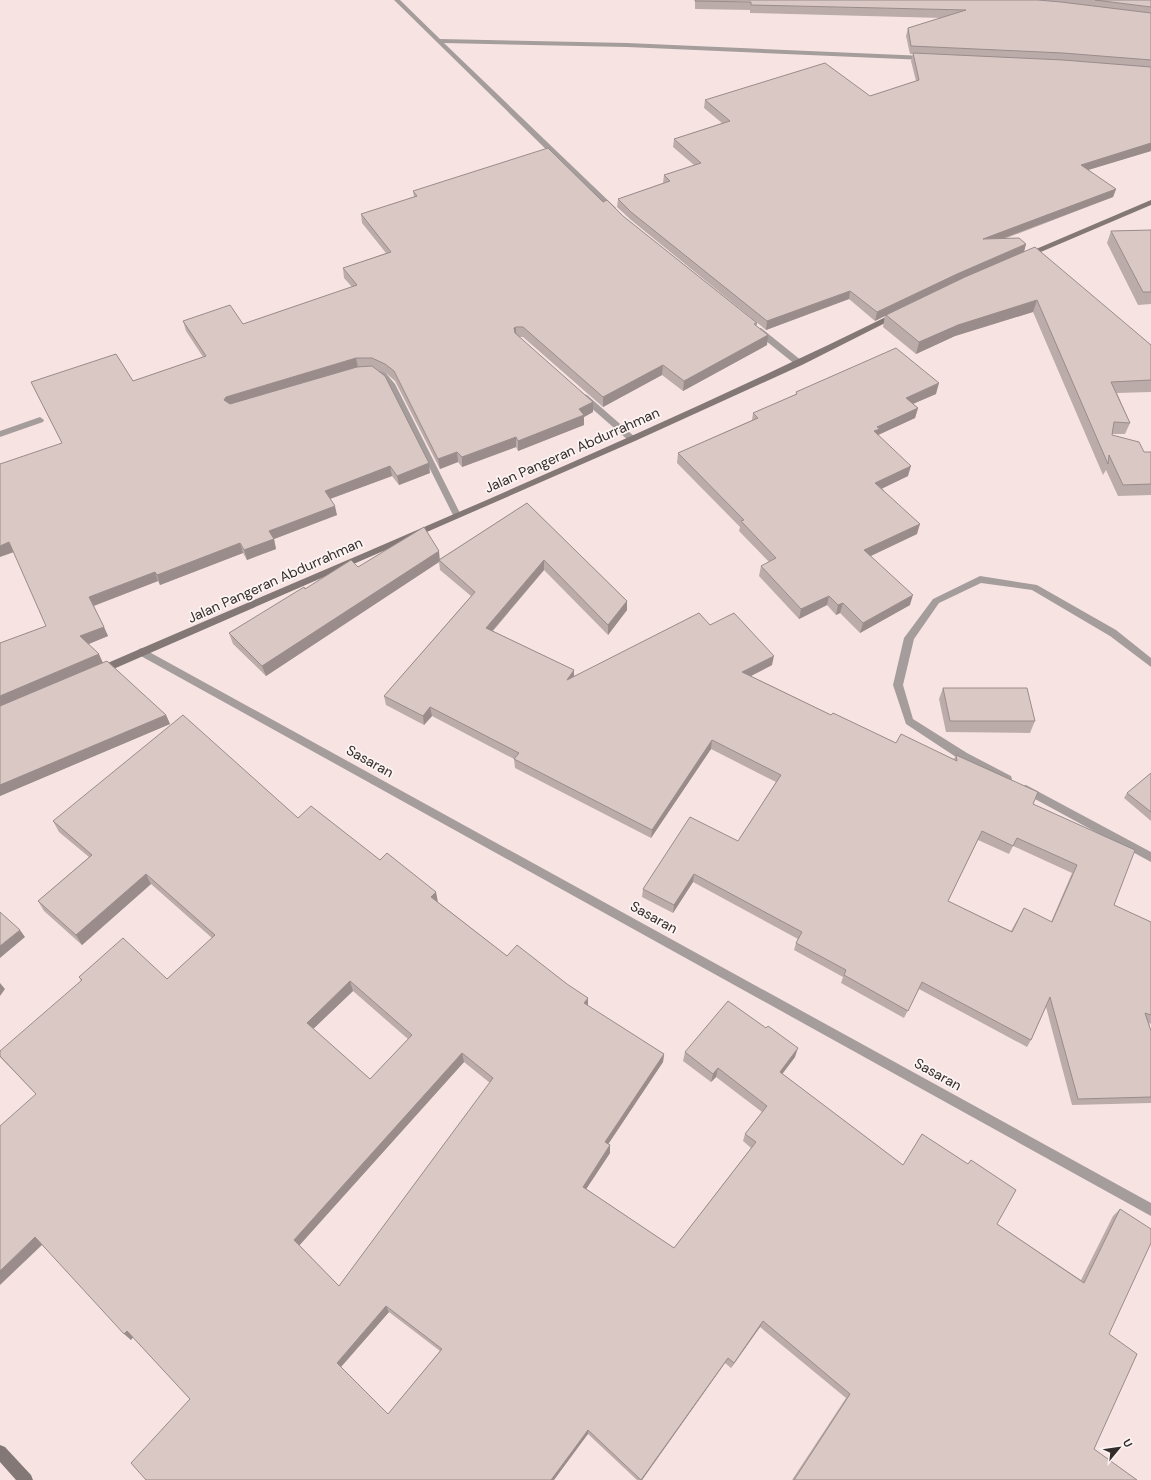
<svg xmlns="http://www.w3.org/2000/svg" width="1151" height="1480" viewBox="0 0 1151 1480" font-family="'DM Sans',sans-serif">
  <style>
    .lines { fill: none; stroke-linecap: round; stroke-linejoin: round }
    .street { fill: #a59d9c; fill-rule: evenodd }
    .secondary { fill: #837876; fill-rule: evenodd }
    .wall { fill: #bbaca9; fill-rule: evenodd }
    .shaded-wall { fill: #998c8a }
    .building { fill: #dac8c5; stroke: #998c8a; fill-rule: evenodd }
    .labels { text-anchor: middle; stroke-width: 3.5; stroke-linejoin: round; paint-order: stroke }
    .street-label { font-size: 14px; fill: #332c2b; stroke: #fcf4f3 }
  </style>
  <rect width="100%" height="100%" fill="#f7e4e2"/>
  <g class="lines">
    <path class="street" d="M394,0H400L440,39L627,43L925,56L928,58L925,60L627,47L444,43L616,208V212H610Z
      M755,328H761L802,361V365H796L755,332Z
      M381,370L384,371L395,384L461,515L460,517H454L388,385L379,376L374,373L375,371Z
      M584,394L587,395L635,437L636,439L635,441H629L581,399V395Z
      M40,417L44,420L43,422L0,437V431Z
      M980,576L1037,585L1116,630L1151,658V667L1110,636L1032,590L981,583L939,603L914,639L903,685L913,719L967,753L1011,776L1012,779L1011,782L1007,783L959,759L906,724L893,685L904,638L933,599Z
      M142,648L1151,1203V1216L139,655L137,652L139,649Z
      M1026,785L1151,852V862L1022,792L1021,789L1022,786Z"/>
    <path class="secondary" d="M1151,200V205L1029,257H1023L1022,255Z
      M892,314H895L899,316L802,365L635,441L102,674H96L94,671L96,668C362,553 631,442 892,314Z
      M0,1445L5,1447L31,1475L33,1480H16L0,1462Z"/>
  </g>
  <path class="wall" d="M695,0H1151V151L1088,170L1116,189L1113,197L1004,239L1026,244L1024,251L1151,345V392L1117,393L1130,423L1125,434H1112V435L1144,452H1151V495L1118,496L1106,470L1103,475L1033,312L955,336L916,354L883,327L885,315L875,321L849,299L766,330L631,220L617,207L618,199L663,183L664,175L694,165L673,147L674,139L722,123L704,108L705,100L870,96L916,81L911,61L913,54H910L906,36L908,28L942,18L750,13V10L695,9Z
    M413,191L603,202L623,216L757,323V327L767,345L683,391L662,375L603,407L523,337H519L593,412L584,417V425L518,451L516,447L462,467L458,462L440,469L395,381L387,374L378,370L430,473L399,485L392,476L330,499L337,515L274,539L276,549L247,560L243,553L160,585L158,581L94,606L108,636L88,644L103,663L166,715L170,724L0,796V643L46,626L62,443L36,392L31,382L133,381L203,357L186,331L183,321L243,324L352,287L344,278L343,268L386,253L362,223L361,214L414,197Z
    M1151,230V304L1138,305L1107,243L1111,231Z
    M796,392L936,394L913,404L918,408L915,418L878,435L908,476L882,488L917,534L871,556L910,605L860,633L840,613L836,615L827,605L799,619L759,576L761,566L769,562L739,531L740,527L677,463L678,453L752,420L753,413L796,394Z
    M527,503L627,601V610L608,635L544,570L493,631L574,670V676L710,625L772,665L751,676L831,715L896,743L954,759L956,755L1033,804L1114,905L1151,922V1024L1149,1023L1151,1031V1103L1072,1105L1046,1007L1031,1040L1027,1047L919,989L904,1018L841,983L843,977L794,950L796,943L798,939L693,882L673,913L642,897L643,889L738,841L776,782L711,749L651,838L515,768L514,759L432,716L424,725L386,705L384,696L471,596L440,570L439,562L266,676L233,644L229,633L305,589L440,559ZM978,840L1009,854L1013,846L1072,873L1051,922L1024,908L1011,931L948,901Z
    M943,688L1035,721L1030,733L946,732L939,699Z
    M1151,773V821L1124,798L1127,793Z
    M298,818L380,860L438,902L507,956L664,1054L663,1062L608,1144L610,1145V1153L586,1189L674,1248L751,1148L743,1141L745,1134L762,1112L716,1077L711,1082L683,1061L685,1052L795,1057L782,1074L903,1165L968,1164L971,1160L997,1224L1081,1280L1113,1216L1120,1209L1109,1334L1094,1449L1137,1480H792L846,1398L760,1327L731,1368L725,1363L642,1480H637L588,1434L190,1399L133,1337L131,1340L36,1094L0,1057L81,981L79,977L167,979L212,938L151,884L82,945L44,911L38,901L89,857L59,832L53,821ZM353,991L408,1039L370,1079L313,1029ZM464,1062L490,1083L339,1286L299,1245ZM389,1312L440,1351L388,1414L341,1367Z"/>
  <path class="shaded-wall" d="M1151,143V151L1078,173L1081,165Z
    M1116,189L1113,197L980,247L983,239Z
    M1026,244L1024,252L954,282L875,321L877,312L957,274Z
    M850,291L849,299L766,330L767,321Z
    M1037,300L1033,312L955,336L916,354L919,342L958,325Z
    M516,327V336L514,338V328Z
    M768,335L767,345L683,391L684,381Z
    M356,358L358,368L229,407L224,400L226,397Z
    M663,365L662,375L603,407V397Z
    M939,383L936,394L903,408L906,398Z
    M593,402V412L584,417V425L518,451V441Z
    M918,408L915,418L878,435L874,431L877,427Z
    M516,437V447L462,467V457Z
    M457,452L458,462L440,469L438,459Z
    M429,463L430,473L399,485L397,476Z
    M390,466L392,476L327,500L325,491Z
    M911,466L908,476L873,493L875,483Z
    M335,506L337,515L274,539L276,549L247,560L244,550L269,531Z
    M920,524L917,534L862,560L864,550Z
    M9,542L14,552L0,557V546Z
    M240,543L243,553L160,585L157,575Z
    M439,551L440,561L439,560V562L266,676L262,666Z
    M544,560V570L487,637L486,628Z
    M155,572L158,581L93,606L89,597Z
    M913,595L910,605L860,633L863,623Z
    M829,596L827,605L799,619L801,609Z
    M627,601V610L608,635V625Z
    M843,603L840,613L836,615L838,605Z
    M104,627L108,636L84,646L80,636Z
    M99,654L103,663L0,707V696Z
    M774,656L772,665L741,681L742,672Z
    M574,670V679L567,680Z
    M430,707L432,716L424,725L423,716Z
    M166,715L170,724L0,796V785Z
    M712,740L711,749L651,838L652,830Z
    M146,874L151,884L82,945L76,935Z
    M694,874L693,882L673,913L674,905Z
    M436,892L438,902L431,897Z
    M20,930L25,937L0,958V946Z
    M350,981L353,991L310,1032L307,1023Z
    M0,983L5,989L0,996Z
    M588,998V1007L584,1003Z
    M798,1048L795,1057L777,1081L780,1072Z
    M462,1053L464,1062L298,1247L294,1240Z
    M664,1054L663,1062L605,1149V1142Z
    M718,1068L716,1077L711,1082L713,1074Z
    M610,1145V1153L583,1194V1187Z
    M35,1237L43,1244L0,1285V1271Z
    M386,1306L389,1312L340,1368L337,1363Z
    M763,1321L760,1327L731,1368L734,1363Z
    M127,1331L134,1336L131,1340L124,1334Z
    M728,1358L725,1363L642,1480H641Z
    M588,1430V1434L554,1480H551Z"/>
  <path class="building" d="M695,0H1038L1061,2L1151,13V60L1063,53L911,46L908,28L966,10L751,5V2L695,1Z
    M1095,0H1151V7Z
    M913,53L1063,60L1151,67V143L1081,165L1116,189L983,239L1019,238L1026,244L957,274L877,312L850,291L767,321L631,212L618,199L670,181L664,175L701,163L674,139L730,121L705,100L825,63L870,96L919,80Z
    M548,148L603,202L607,200L623,216L757,323L754,324L768,335L684,381L663,365L603,397L523,327H516L514,328L515,333L593,402L579,409L584,415L518,441L516,437L462,457L457,452L438,459L394,371L385,364L372,358H356L226,397L224,400L230,404L357,367L372,366L385,376L429,463L397,476L390,466L325,491L335,506L269,531L274,539L244,550L240,543L157,575L155,572L89,597L104,627L80,636L99,654L0,696V643L46,626L9,542L0,546V464L62,443L31,382L116,354L133,381L206,356L183,321L230,305L243,324L357,285L343,268L391,252L361,214L417,196L413,191Z
    M1151,230V292H1143L1111,231Z
    M1035,247L1151,345V380L1111,382L1130,423L1114,422L1112,435L1139,442L1144,452H1151V484L1123,485L1109,455L1108,464L1037,300L958,325L919,342L886,315L965,277Z
    M896,348L939,383L906,398L918,408L877,427L880,429L874,431L911,466L875,483L920,524L864,550L913,595L863,623L843,603L838,605L829,596L801,609L761,566L776,558L741,521L744,520L678,453L758,418L753,413L797,394L796,392Z
    M527,503L627,601L608,625L544,560L486,628L574,670L567,680L699,613L710,625L734,613L774,656L742,672L831,715L833,713L896,743L901,734L957,761L956,755L1038,792L1033,804L1135,850L1114,905L1151,922V1015L1145,1013L1151,1031V1097L1078,1099L1050,997L1031,1040L922,982L908,1011L844,975L846,970L796,943L802,932L694,874L674,905L643,889L690,817L738,841L781,775L712,740L652,830L514,759L519,753L430,707L423,716L384,696L475,592L439,560ZM982,831L1013,846L1017,838L1077,865L1052,922L1024,908L1012,932L948,901Z
    M424,527L439,551L262,666L229,633L304,587L305,589L351,560L358,567Z
    M107,661L166,715L0,785V706Z
    M943,688H1027L1035,721H950Z
    M183,715L298,818L311,806L380,860L387,853L436,892L431,897L507,956L517,945L567,984L588,998L584,1003L664,1054L605,1142L610,1145L583,1187L674,1248L756,1142L745,1134L767,1106L718,1068L713,1074L685,1052L728,1001L766,1028L768,1026L798,1048L780,1072L903,1165L922,1134L968,1164L971,1160L1016,1190L997,1224L1084,1283L1120,1209L1151,1229V1243L1109,1334L1137,1354L1094,1449L1137,1480H794L850,1394L763,1321L734,1363L728,1358L641,1480L588,1430L551,1480H146L131,1463L190,1399L127,1331L124,1334L35,1237L0,1271V1126L36,1094L0,1056V1051L82,980L79,977L123,938L167,979L215,935L146,874L76,935L38,901L92,855L53,821ZM350,981L412,1035L370,1079L307,1023ZM462,1053L493,1078L339,1286L294,1240ZM386,1306L442,1349L388,1414L337,1363Z
    M1151,773V812L1127,793Z
    M0,912L20,930L0,946Z"/>
  <g class="labels">
    <g class="street-label">
      <text transform="translate(572 450) rotate(-24)" y="5">Jalan Pangeran Abdurrahman</text>
      <text transform="translate(275 580) rotate(-24)" y="5">Jalan Pangeran Abdurrahman</text>
      <text transform="translate(370 761) rotate(29)" y="5">Sasaran</text>
      <text transform="translate(654 917) rotate(29)" y="5">Sasaran</text>
      <text transform="translate(938 1074) rotate(29)" y="5">Sasaran</text>
    </g>
  </g>
  <g transform="translate(1119 1448) rotate(61)" stroke="#fcf4f3" stroke-width="3" paint-order="stroke">
  <path d="M0-3L7 15L0 10L-7 15Z" fill="#332c2b"/>
  <text y="-6" font-size="11" font-weight="bold" text-anchor="middle" fill="#332c2b">U</text>
  </g>
</svg>
